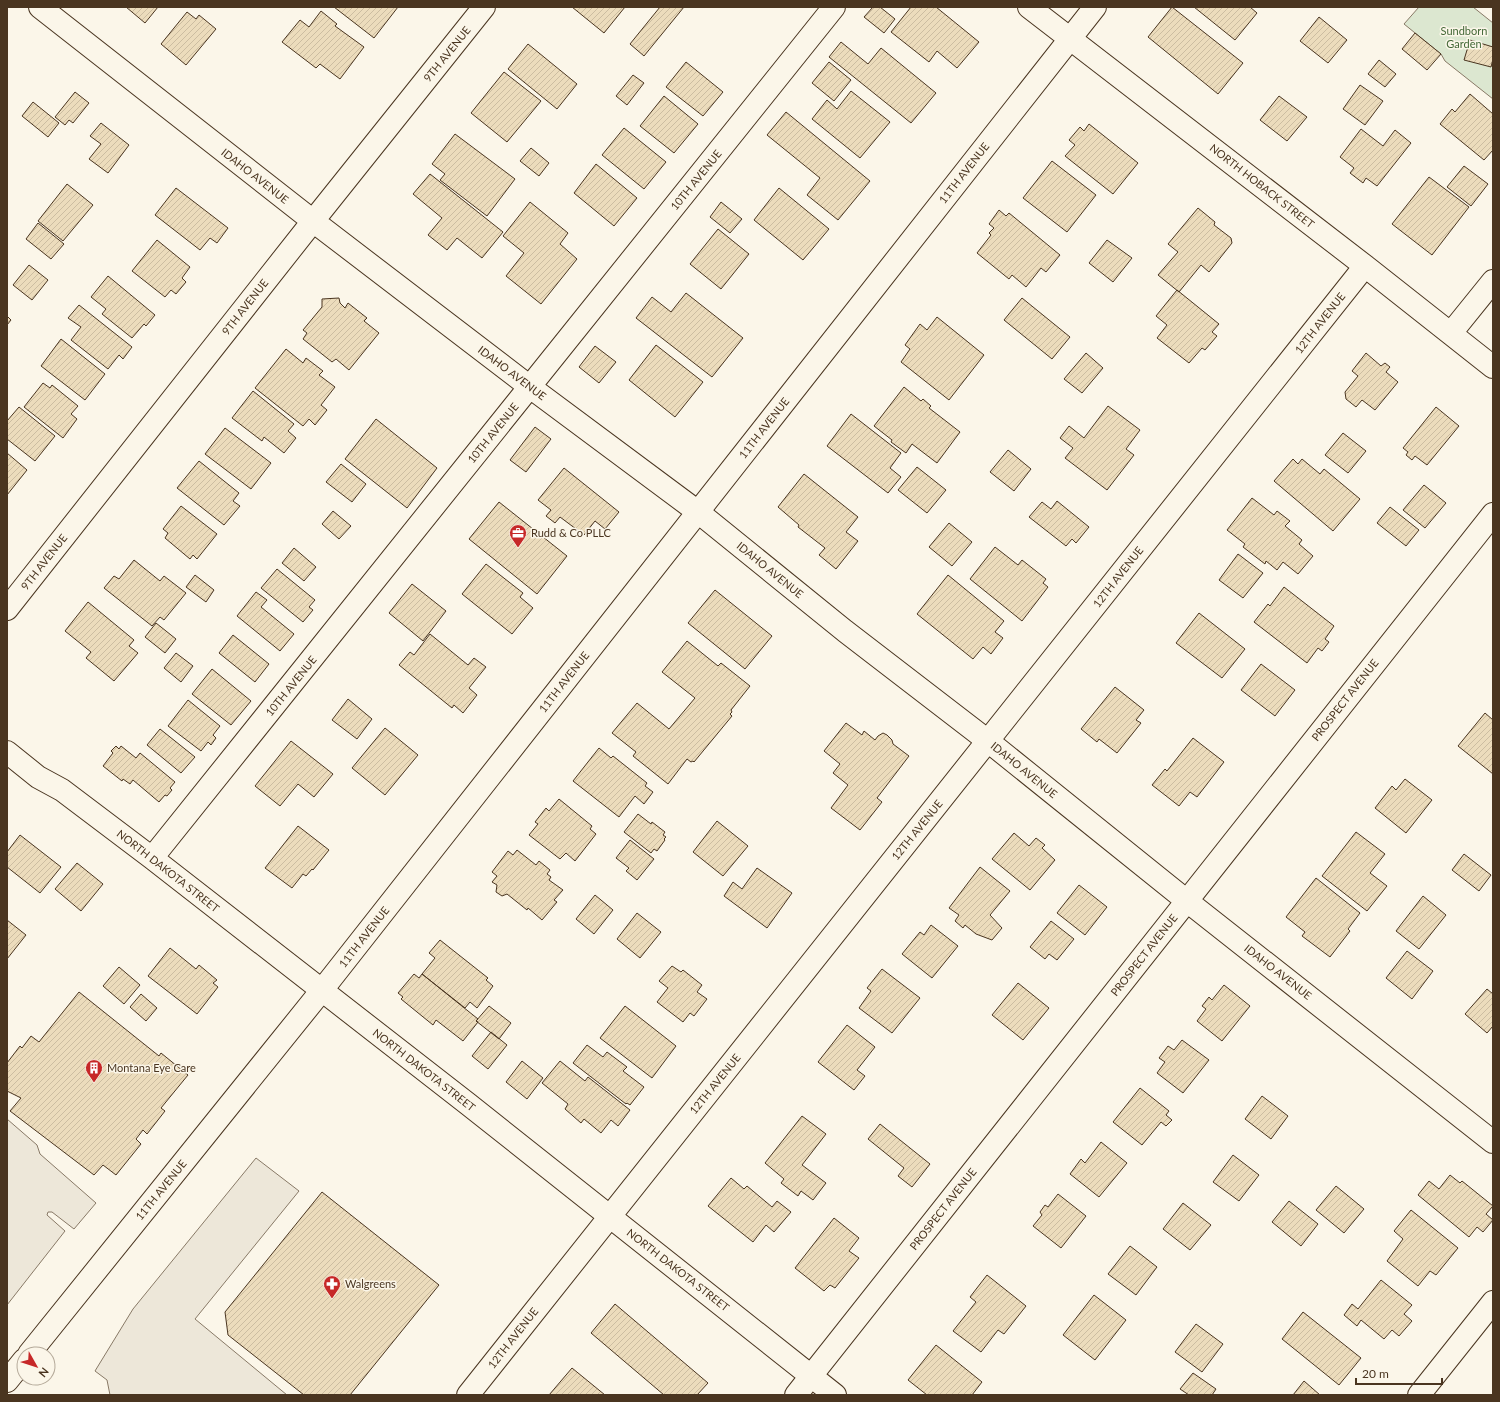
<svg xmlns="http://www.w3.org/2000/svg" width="1500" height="1402" viewBox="0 0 1500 1402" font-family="Lato,sans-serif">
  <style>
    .garden { fill: #dce7d0; stroke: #887966 }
    .parking { fill: #ede7d9; stroke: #887966 }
    .building { fill: url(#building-hatch); stroke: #4a3520 }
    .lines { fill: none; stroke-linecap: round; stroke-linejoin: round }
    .street-casing { stroke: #4a3520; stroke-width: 24 }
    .secondary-casing { stroke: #4a3520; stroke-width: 24 }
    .street { stroke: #fbf6e9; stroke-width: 22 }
    .secondary { stroke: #fbf6e9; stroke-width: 22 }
    .labels { text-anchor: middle; stroke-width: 3; stroke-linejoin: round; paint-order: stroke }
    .park-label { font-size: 11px; fill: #436837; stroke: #fbf6e9 }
    .street-label { font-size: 11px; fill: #4a3520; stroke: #fbf6e9 }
    .poi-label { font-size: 11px; fill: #4a3520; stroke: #fbf6e9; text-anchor: start }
  </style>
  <defs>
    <pattern id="building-hatch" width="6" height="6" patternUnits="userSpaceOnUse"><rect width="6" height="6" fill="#ecdcbc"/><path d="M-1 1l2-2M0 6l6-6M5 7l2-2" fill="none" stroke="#ccbda1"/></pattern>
  </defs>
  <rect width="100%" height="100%" fill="#fbf6e9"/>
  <path class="garden" d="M1419,7H1473L1493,23V99L1445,61L1441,54L1404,24Z"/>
  <path class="parking" d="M7,1119L37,1145L40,1154L96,1203L74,1229L52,1212H48L47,1215L65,1231L7,1305Z
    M256,1158L299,1191L195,1319L287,1395H110L107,1380L95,1371L133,1309Z"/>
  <path class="building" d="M126,7H158L145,23Z
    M334,7H398L374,38Z
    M572,7H625L604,33Z
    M660,7H684L644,56L630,44Z
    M873,7H880L895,19L884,33L864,17Z
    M911,7H936L979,42L957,68L937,51L929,62L891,32Z
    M1172,7L1243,63L1218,94L1148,37Z
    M1194,7H1250L1257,13L1235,40Z
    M321,11L337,24L335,26L364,47L340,79L320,64L316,68L282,42L300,20L309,27Z
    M187,12L196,19L199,15L216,29L186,65L161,44Z
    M1319,17L1347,40L1328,63L1300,41Z
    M1415,33L1441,54L1427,70L1402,49Z
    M1470,40L1493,47V59L1491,67L1464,60Z
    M841,42L868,64L881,48L936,93L911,123L829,57Z
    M528,44L577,84L557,109L508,69Z
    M1379,60L1396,74L1385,87L1368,74Z
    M686,62L723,92L703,116L666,87Z
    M829,62L851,80L834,101L812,83Z
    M504,72L541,101L507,142L471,113Z
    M633,75L644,83L627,105L616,96Z
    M1360,85L1383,101L1365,125L1343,109Z
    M851,91L890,122L860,158L812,119L827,100L837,109Z
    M75,92L89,103L73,123L69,120L65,125L55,117Z
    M1470,94L1493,114V150L1484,160L1440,124L1452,109L1455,112Z
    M664,96L698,124L674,153L640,126Z
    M1279,96L1307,117L1287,141L1260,120Z
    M33,102L59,123L48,137L22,116Z
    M786,112L870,181L838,220L807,195L820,178L767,135Z
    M101,123L129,145L108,173L89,159L101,144L90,136Z
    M1089,124L1138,163L1113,194L1065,156L1075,145L1069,140L1080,127L1084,131Z
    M624,128L666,162L644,189L602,155Z
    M1361,129L1383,146L1395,130L1411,143L1377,186L1366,178L1363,183L1350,173L1354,168L1340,157Z
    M455,134L515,179L487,216L440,180L445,174L432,164Z
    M531,148L549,163L539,176L520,161Z
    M1052,161L1096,195L1067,232L1023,198Z
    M596,164L637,198L614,226L574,193Z
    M1464,166L1488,184L1471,206L1447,187Z
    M430,174L503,232L482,258L457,238L447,250L428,235L442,218L413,194Z
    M1429,177L1469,207L1432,255L1392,224Z
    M67,184L93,205L63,241L38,221Z
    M176,188L228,228L217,243L210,238L200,250L155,215Z
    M779,188L829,229L803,260L754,220Z
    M530,202L568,233L560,244L577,259L541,304L506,276L524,253L503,236Z
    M721,202L742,219L730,233L710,217Z
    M1198,208L1215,222L1214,225L1231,238L1232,243L1209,272L1201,265L1179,292L1158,275L1178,252L1168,244Z
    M999,210L1006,216L1009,213L1060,255L1046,272L1041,268L1026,287L1012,275L1009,279L977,253L991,235L989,233L994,228L989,224Z
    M38,223L64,244L51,259L26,239Z
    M718,229L749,254L721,289L690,264Z
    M157,240L190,267L182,278L186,282L176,294L171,290L165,297L132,271Z
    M1107,240L1132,258L1113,282L1089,263Z
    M29,265L48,280L32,300L13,285Z
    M108,276L155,315L146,326L144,324L132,338L102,314L106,309L91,297Z
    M1177,290L1219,324L1212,332L1217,336L1205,350L1202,348L1189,363L1157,338L1167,325L1156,316Z
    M686,293L743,338L712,377L636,318L652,297L671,312Z
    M339,298L340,303L345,308L348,303L367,318L364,321L379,333L349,370L336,359L332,362L303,339L307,333L303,330L322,307V299Z
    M1022,298L1070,337L1052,359L1004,320Z
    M79,305L132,347L123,359L119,355L108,369L71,340L81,327L68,318Z
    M7,316L11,320L7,325Z
    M937,317L984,355L949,400L901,362L910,349L905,345L920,324L927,330Z
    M61,339L105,374L85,400L41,366Z
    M656,345L703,382L675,417L629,380Z
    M595,346L616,362L599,383L579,367Z
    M286,349L303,363L306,358L323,371L319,375L335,387L321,405L327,410L315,425L309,419L303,426L255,388Z
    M1086,353L1103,368L1082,393L1064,379Z
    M1366,353L1381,366L1385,363L1390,367L1386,372L1398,382L1375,410L1362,400L1356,407L1346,399L1345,392L1358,376L1352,371Z
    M43,383L50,388L52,385L78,406L71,414L77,419L63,438L24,407Z
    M904,387L921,401L923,399L931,406L929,408L960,432L937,463L912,444L906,453L891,442L892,440L874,426Z
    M253,391L294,424L288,431L296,438L284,453L264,437L262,441L232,418Z
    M1108,406L1140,430L1126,449L1134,455L1107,490L1065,458L1073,448L1060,438L1069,426L1084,438Z
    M19,407L55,436L35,461L7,439V421Z
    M1436,407L1459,426L1427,465L1415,456L1412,460L1406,455L1408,452L1403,448Z
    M851,414L901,453L890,468L901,477L888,493L827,446Z
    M376,419L437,468L407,508L345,459Z
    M535,427L551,439L526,472L510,460Z
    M225,428L271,463L251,489L205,454Z
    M1343,433L1366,451L1348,473L1325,455Z
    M1008,450L1031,469L1014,491L990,472Z
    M7,453L27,470L7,495Z
    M1293,459L1298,464L1302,459L1320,474L1324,469L1360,499L1333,531L1274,481Z
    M199,461L239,493L233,501L240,506L224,525L177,488Z
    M341,464L366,484L352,502L326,482Z
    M917,467L946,490L927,513L898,490Z
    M564,468L619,512L605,529L595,521L584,535L560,517L555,523L546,516L551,510L538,500Z
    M804,474L858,517L846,532L858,541L836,569L819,555L825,548L798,527L799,525L778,507Z
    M1424,485L1446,503L1425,528L1403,510Z
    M1252,498L1274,515L1277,511L1290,521L1285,526L1302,540L1299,544L1313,556L1298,574L1283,562L1277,570L1266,561L1265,564L1243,547L1245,544L1227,530Z
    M1057,501L1089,527L1076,543L1072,539L1066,546L1029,517L1042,502L1051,509Z
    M499,502L567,556L537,594L469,539Z
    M181,506L217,534L197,559L193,555L190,559L165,538L168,533L163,529Z
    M1390,507L1419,530L1406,546L1377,523Z
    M333,511L351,526L339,539L322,524Z
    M949,523L972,542L952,566L929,547Z
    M995,547L1018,565L1022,560L1046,579L1043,583L1048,587L1022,621L970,579Z
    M294,548L316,567L304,581L282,563Z
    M1238,554L1263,573L1243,598L1219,580Z
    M134,560L160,581L164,576L186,593L164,620L160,617L152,626L104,588L114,576L119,579Z
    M486,564L523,593L520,597L533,608L512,634L462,594Z
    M277,569L315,600L309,607L313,610L303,622L261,588Z
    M195,575L214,590L206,602L186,587Z
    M948,575L1004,621L995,632L1003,638L991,654L983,647L973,659L917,614Z
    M412,584L446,611L423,641L389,613Z
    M1284,587L1334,626L1325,639L1329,642L1322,651L1318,648L1307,663L1254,622L1268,604L1270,606Z
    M715,590L772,636L745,669L688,623Z
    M256,592L267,600L261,607L294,634L280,651L237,616Z
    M88,602L134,640L129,646L138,653L114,681L86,658L91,652L65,631Z
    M1199,613L1245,649L1222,678L1176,643Z
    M156,623L176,639L165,653L145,637Z
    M430,634L468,665L474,658L486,667L469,688L477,695L463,713L454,705L452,708L399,665L410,652L414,655Z
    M233,635L269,664L255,682L219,653Z
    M687,641L718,666L721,663L750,686L731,710L732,712L730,714L732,716L694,762L693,761L691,762L687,759L668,784L633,756L636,752L612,733L637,703L669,729L695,698L662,672Z
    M176,653L193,666L181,682L164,668Z
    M1261,664L1295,690L1275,716L1241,690Z
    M212,669L251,701L231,725L192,694Z
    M1115,687L1144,710L1136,720L1141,723L1117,753L1099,739L1097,742L1081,729Z
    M348,699L372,719L357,739L332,720Z
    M188,700L220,726L213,735L216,738L211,745L208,742L201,751L168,726Z
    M1485,713L1493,720V774L1458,746Z
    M846,723L862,735L864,731L875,740L878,736L883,733L887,735L892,740L893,744L909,756L877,798L882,802L860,830L831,808L848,785L833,773L840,764L824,751Z
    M385,728L418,755L385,795L352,768Z
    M160,729L195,757L181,773L147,745Z
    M1193,738L1224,762L1197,797L1190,792L1179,806L1152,785L1165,769L1167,771Z
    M291,741L333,774L314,797L298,784L280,806L255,786Z
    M116,746L119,749L121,746L136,758L140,753L175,782L170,788L172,790L167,796L165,795L159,802L133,780L130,784L123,779L122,781L103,766L113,753L111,751Z
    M599,748L611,758L613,756L647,783L645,786L653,792L644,804L635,796L619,817L573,781Z
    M1405,779L1432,800L1406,833L1375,808L1392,786L1396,790Z
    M559,799L592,826L590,829L596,834L575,861L566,853L560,859L529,835L538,824L535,822L546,808L549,811Z
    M638,814L651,824L652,822L665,832L663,835L666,837L664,839L665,840L657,851L654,849L651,853L624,832Z
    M717,821L748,846L723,876L693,852Z
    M298,826L329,850L313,870L312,869L306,876L303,874L292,888L265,868Z
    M1356,832L1385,854L1370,873L1387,886L1367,911L1322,876Z
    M1014,833L1029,846L1036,838L1045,845L1042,848L1055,860L1030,890L992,859Z
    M20,835L61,867L40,893L7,867V852Z
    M630,840L654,859L637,880L626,871L629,868L616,858Z
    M517,850L536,865L539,861L550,870L547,874L551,877L549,880L563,890L554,900L557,902L542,920L528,908L527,910L507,894L502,896L496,892L497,885L492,882L497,876L492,872L508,851L513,855Z
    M1464,854L1491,875L1479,891L1452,870Z
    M77,863L103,884L81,911L55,889Z
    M980,867L1010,891L990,915L1002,928L992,940L976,934L965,925L963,928L955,921L959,915L949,908Z
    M757,868L792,893L767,928L724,896L733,882L742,889Z
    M1316,878L1360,913L1348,929L1350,931L1330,957L1302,936L1305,932L1286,917Z
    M1079,885L1107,907L1085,935L1057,913Z
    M595,895L613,910L594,934L576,919Z
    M1423,896L1446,915L1419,949L1396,931Z
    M637,913L661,932L640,958L617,939Z
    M7,920L26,935L7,959Z
    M1051,921L1074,939L1057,960L1049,954L1045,959L1030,947Z
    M931,925L958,946L932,978L902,954L920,932L924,935Z
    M440,940L488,978L486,980L493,986L477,1008L470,1002L465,1008L422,974L435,958L429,953Z
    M170,948L196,969L199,965L217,980L213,983L218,987L197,1014L148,976Z
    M1407,951L1433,971L1412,999L1386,978Z
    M672,966L681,972L683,970L702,985L697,992L707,999L694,1016L690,1013L683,1022L657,1002L668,988L659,981Z
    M119,967L140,985L124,1004L103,986Z
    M882,969L920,998L892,1033L859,1008L871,991L867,988Z
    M414,974L419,978L422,974L478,1019L476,1021L478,1022L463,1041L436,1020L433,1025L401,999L403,997L398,993Z
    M1018,983L1049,1008L1023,1040L992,1015Z
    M1224,985L1250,1006L1222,1041L1197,1021L1206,1009L1202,1006L1209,997L1212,1000Z
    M1487,989L1493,994V1026L1487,1033L1465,1014Z
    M79,992L159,1056L161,1053L188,1075L161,1108L165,1111L147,1134L143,1130L136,1139L141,1144L116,1175L103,1165L94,1175L10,1111L21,1098L7,1091V1063L20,1046L22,1048L31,1036L39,1042Z
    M141,994L157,1008L146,1021L130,1007Z
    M489,1006L511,1023L499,1039L476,1021Z
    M625,1006L676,1046L652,1078L600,1038Z
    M847,1025L875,1047L857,1070L865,1076L854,1090L818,1062Z
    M491,1032L507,1045L488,1069L472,1056Z
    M1182,1040L1209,1060L1183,1093L1157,1073L1165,1062L1159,1058L1168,1046L1174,1050Z
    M587,1045L603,1057L607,1052L627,1067L623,1071L644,1087L630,1105L627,1103L626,1104L573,1063Z
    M522,1061L543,1078L527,1099L506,1082Z
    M560,1061L585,1081L588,1077L630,1110L618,1126L611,1120L601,1133L584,1119L581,1123L565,1109L568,1104L542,1083Z
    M1140,1088L1169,1111L1166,1115L1172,1120L1166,1126L1161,1122L1142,1145L1113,1122Z
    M1262,1096L1288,1116L1271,1139L1245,1119Z
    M802,1116L826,1134L802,1165L826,1183L813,1200L801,1191L798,1196L781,1183L784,1179L765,1163Z
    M880,1124L930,1164L912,1187L898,1176L904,1168L868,1139Z
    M1101,1142L1127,1163L1099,1197L1070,1174L1081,1159L1085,1163Z
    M1233,1155L1259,1175L1239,1201L1213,1182Z
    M1450,1175L1460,1183L1462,1181L1493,1206L1486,1214L1493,1220L1483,1232L1477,1227L1469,1237L1418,1195L1429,1181L1439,1189Z
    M731,1178L744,1189L747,1186L772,1207L777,1201L791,1212L774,1232L766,1225L753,1242L708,1206Z
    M1336,1186L1364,1209L1344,1233L1316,1210Z
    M322,1192L439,1285L350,1395H304L228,1335L225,1312Z
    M1058,1194L1086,1216L1061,1248L1033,1226L1042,1215L1040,1212L1045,1205L1048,1207Z
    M1289,1201L1318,1224L1301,1246L1272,1222Z
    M1183,1203L1211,1225L1190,1250L1163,1229Z
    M1411,1210L1458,1248L1436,1275L1430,1271L1418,1286L1387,1261L1403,1239L1394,1231Z
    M834,1218L859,1238L849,1251L859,1258L835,1288L830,1285L824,1291L795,1268Z
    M1130,1246L1157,1267L1136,1295L1108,1274Z
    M987,1275L1026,1306L1004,1334L998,1330L981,1352L953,1331L976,1302L970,1297Z
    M1381,1280L1412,1305L1404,1314L1412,1321L1399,1336L1392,1330L1384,1339L1361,1320L1357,1326L1344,1315L1352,1304L1358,1309Z
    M1094,1295L1126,1320L1095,1360L1063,1335Z
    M615,1304L708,1383L697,1395H664L591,1333Z
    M1303,1312L1361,1358L1339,1385L1282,1339Z
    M1196,1324L1223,1344L1202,1372L1175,1352Z
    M936,1345L982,1382L972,1395H927L908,1380Z
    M572,1368L605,1395H549Z
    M1193,1373L1216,1389L1212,1395H1189L1180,1389Z
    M1304,1381L1320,1395H1293Z"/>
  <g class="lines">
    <g class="street-casing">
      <path id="street" d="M40,7L313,221L530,387L698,512L845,631L988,741L1187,901L1493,1142
        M1029,7L1365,266L1493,367
        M1451,333L1493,281
        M7,609L313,221L484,7
        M7,752L38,777L62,790L152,858L468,1104L835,1395
        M152,858L834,7
        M468,1395L1365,266
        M796,1395L1493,514
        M1419,1395L1493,1302"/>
    </g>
    <g class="secondary-casing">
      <path id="secondary" d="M29,1354L322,990L1095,7
        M7,1381L24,1360"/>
    </g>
    <use href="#street" class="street"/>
    <use href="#secondary" class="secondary"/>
  </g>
  <defs>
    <g id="office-pin" transform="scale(0.9)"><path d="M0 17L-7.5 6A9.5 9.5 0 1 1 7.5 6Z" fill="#c62828" stroke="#fbf6e9"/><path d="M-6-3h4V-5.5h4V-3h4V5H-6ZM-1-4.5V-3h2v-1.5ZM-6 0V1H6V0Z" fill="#fff"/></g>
    <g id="building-pin" transform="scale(0.9)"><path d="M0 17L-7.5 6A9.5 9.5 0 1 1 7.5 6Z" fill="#c62828" stroke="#fbf6e9"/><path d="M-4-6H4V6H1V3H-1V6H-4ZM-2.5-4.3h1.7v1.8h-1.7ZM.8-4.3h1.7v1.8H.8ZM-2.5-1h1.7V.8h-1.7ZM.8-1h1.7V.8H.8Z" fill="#fff"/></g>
    <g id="pharmacy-pin" transform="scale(0.9)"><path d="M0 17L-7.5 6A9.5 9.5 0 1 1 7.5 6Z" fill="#c62828" stroke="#fbf6e9"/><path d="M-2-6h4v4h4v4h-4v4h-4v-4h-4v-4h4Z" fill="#fff"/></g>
  </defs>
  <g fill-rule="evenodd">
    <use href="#office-pin" x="518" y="533"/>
    <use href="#building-pin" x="94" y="1068"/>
    <use href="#pharmacy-pin" x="332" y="1284"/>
  </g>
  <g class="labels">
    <g class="park-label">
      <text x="1464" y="35">Sundborn<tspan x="1464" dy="13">Garden</tspan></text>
    </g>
    <g class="street-label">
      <text transform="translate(447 54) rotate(-51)" y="4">9TH AVENUE</text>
      <text transform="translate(964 173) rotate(-52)" y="4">11TH AVENUE</text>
      <text transform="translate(255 176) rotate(38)" y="4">IDAHO AVENUE</text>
      <text transform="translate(696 180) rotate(-51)" y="4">10TH AVENUE</text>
      <text transform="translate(1262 186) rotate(38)" y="4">NORTH HOBACK STREET</text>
      <text transform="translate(245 307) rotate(-52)" y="4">9TH AVENUE</text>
      <text transform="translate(1320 323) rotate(-52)" y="4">12TH AVENUE</text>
      <text transform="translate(512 373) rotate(37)" y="4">IDAHO AVENUE</text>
      <text transform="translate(764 428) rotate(-52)" y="4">11TH AVENUE</text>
      <text transform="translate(493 433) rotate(-51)" y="4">10TH AVENUE</text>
      <text transform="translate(44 562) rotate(-52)" y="4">9TH AVENUE</text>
      <text transform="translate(770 570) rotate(39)" y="4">IDAHO AVENUE</text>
      <text transform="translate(1118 577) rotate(-52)" y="4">12TH AVENUE</text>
      <text transform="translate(564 682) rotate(-52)" y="4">11TH AVENUE</text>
      <text transform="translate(291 686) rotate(-51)" y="4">10TH AVENUE</text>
      <text transform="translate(1345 700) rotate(-52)" y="4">PROSPECT AVENUE</text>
      <text transform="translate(1024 770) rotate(39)" y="4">IDAHO AVENUE</text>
      <text transform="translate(917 830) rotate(-51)" y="4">12TH AVENUE</text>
      <text transform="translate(168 871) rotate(38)" y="4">NORTH DAKOTA STREET</text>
      <text transform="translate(364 937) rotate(-52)" y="4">11TH AVENUE</text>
      <text transform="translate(1144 955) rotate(-52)" y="4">PROSPECT AVENUE</text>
      <text transform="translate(1278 972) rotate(38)" y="4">IDAHO AVENUE</text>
      <text transform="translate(424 1070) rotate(38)" y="4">NORTH DAKOTA STREET</text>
      <text transform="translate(715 1084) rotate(-51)" y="4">12TH AVENUE</text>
      <text transform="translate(161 1190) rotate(-51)" y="4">11TH AVENUE</text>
      <text transform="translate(943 1209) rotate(-52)" y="4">PROSPECT AVENUE</text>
      <text transform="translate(678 1270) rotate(38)" y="4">NORTH DAKOTA STREET</text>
      <text transform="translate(513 1338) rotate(-52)" y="4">12TH AVENUE</text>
    </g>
    <g class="poi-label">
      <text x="531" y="537">Rudd &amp; Co PLLC</text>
      <text x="107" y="1072">Montana Eye Care</text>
      <text x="345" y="1288">Walgreens</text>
    </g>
  </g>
  <rect width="1500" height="1402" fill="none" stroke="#4a3520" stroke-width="16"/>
  <g transform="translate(36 1366) rotate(129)"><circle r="19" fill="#fbf6e9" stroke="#b4a999"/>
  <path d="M0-3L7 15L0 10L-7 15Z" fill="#c62828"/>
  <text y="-6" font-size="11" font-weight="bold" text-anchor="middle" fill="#4a3520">N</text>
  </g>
  <path d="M1356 1378v6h86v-6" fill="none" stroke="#4a3520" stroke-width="2"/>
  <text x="1362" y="1378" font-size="12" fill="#4a3520" stroke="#fbf6e9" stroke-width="3" paint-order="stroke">20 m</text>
</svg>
